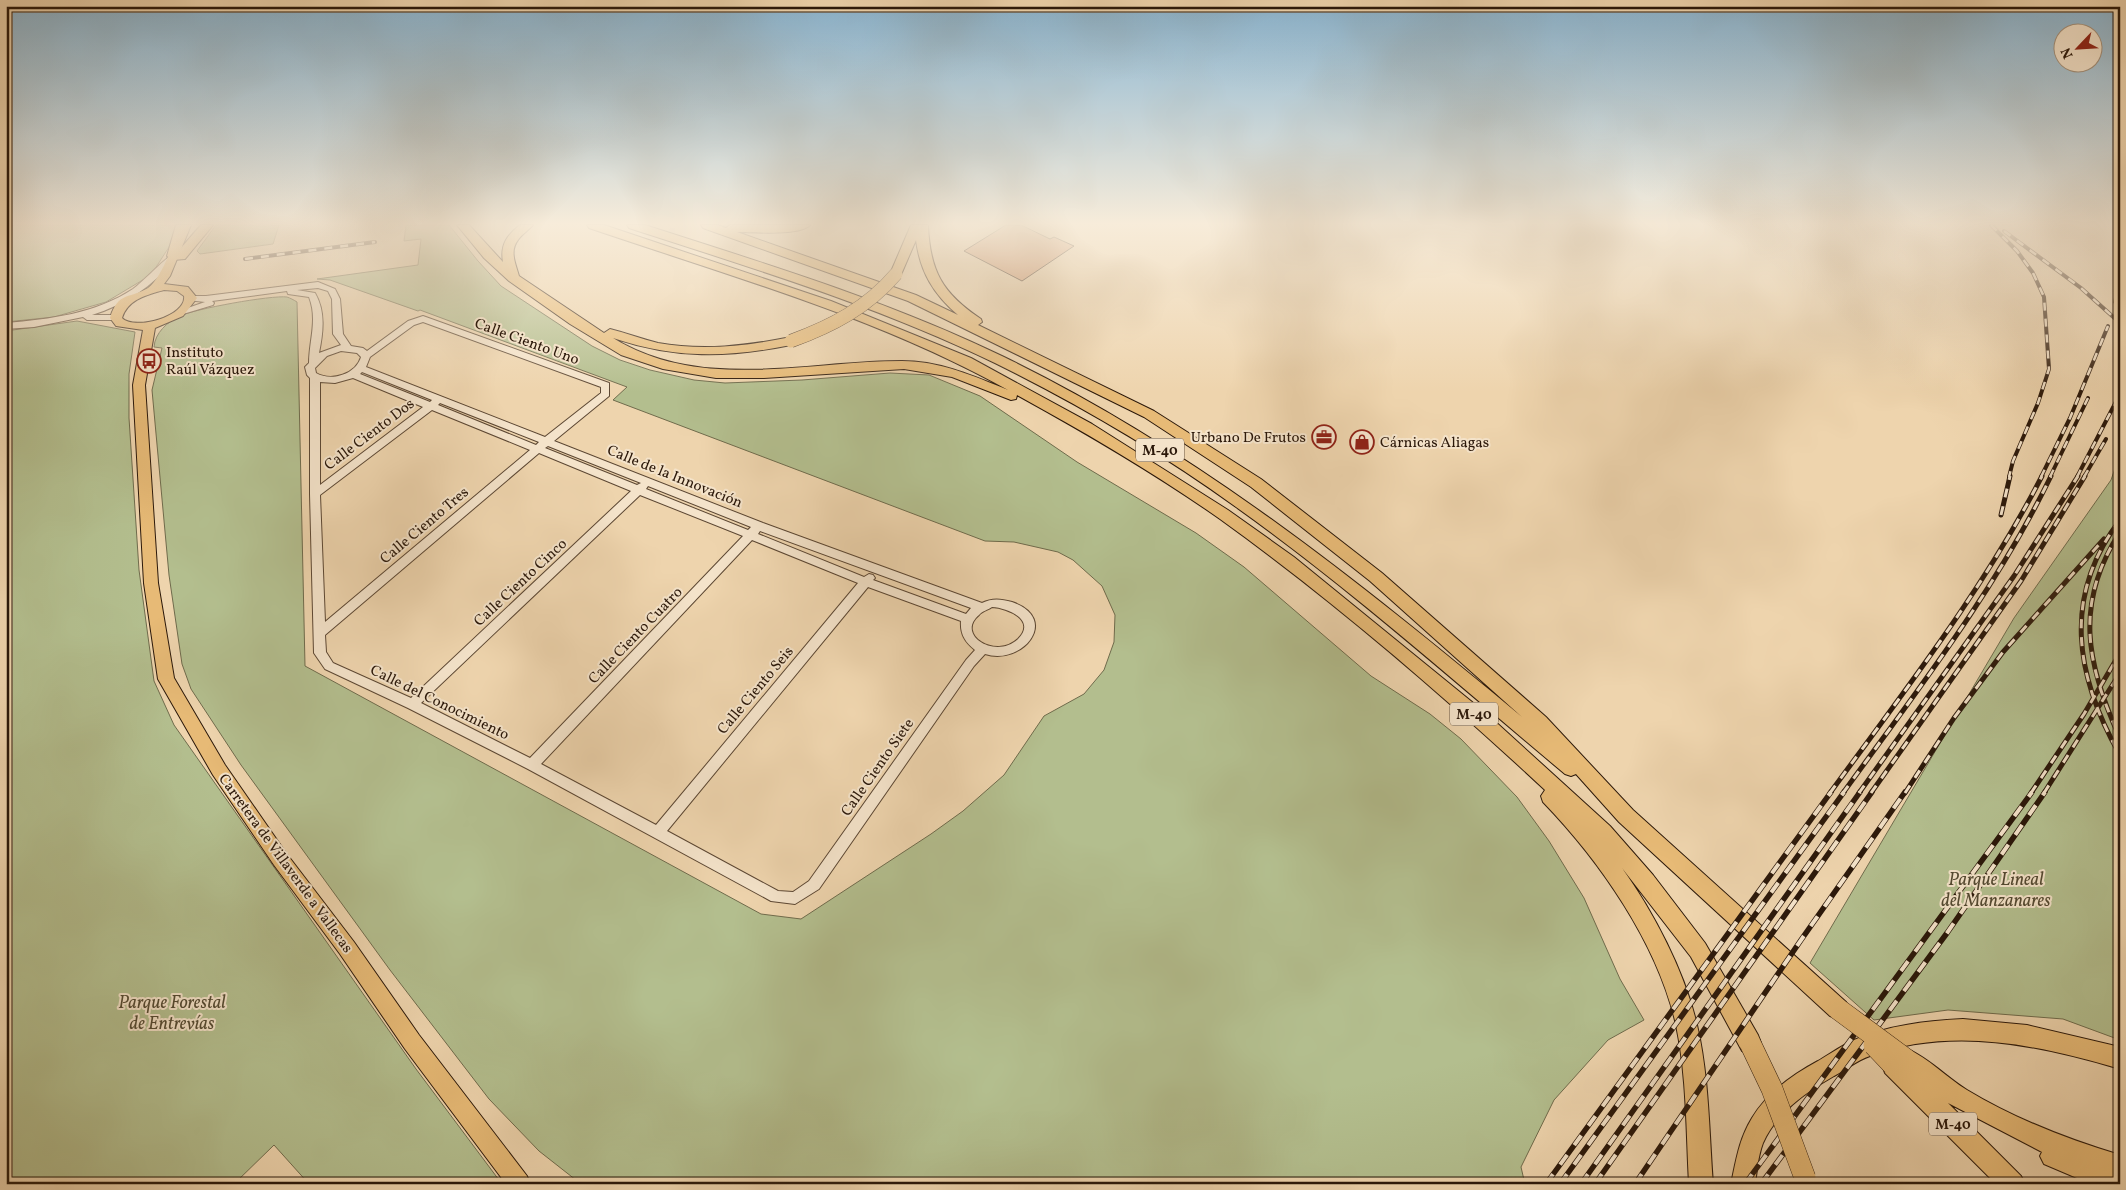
<svg xmlns="http://www.w3.org/2000/svg" width="2126" height="1190" viewBox="0 0 2126 1190" font-family="Vollkorn,serif">
  <style>
    .green { fill: #b3be8e; stroke: #6f6b4c }
    .building { fill: #d6996f; stroke: #2b180a }
    .lines { fill: none; stroke-linecap: round; stroke-linejoin: round }
    .minor-casing { stroke: #5c4733; stroke-width: 2 }
    .major-casing { stroke: #2b180a; stroke-width: 2 }
    .highway-casing { stroke: #2b180a; stroke-width: 2 }
    .minor { fill: #f4e3ca; fill-rule: evenodd }
    .major { fill: #e7ba76; fill-rule: evenodd }
    .highway { fill: #e7ba76; fill-rule: evenodd }
    .rail-far2-casing { stroke: #2b180a; stroke-width: 4 }
    .rail-far1-casing { stroke: #2b180a; stroke-width: 5 }
    .rail-casing { stroke: #2b180a; stroke-width: 5.5 }
    .rail-far2 { stroke: #f4e3ca; stroke-width: 2.5; stroke-dasharray: 8; stroke-linecap: butt }
    .rail-far1 { stroke: #f4e3ca; stroke-width: 3; stroke-dasharray: 9; stroke-linecap: butt }
    .rail { stroke: #f4e3ca; stroke-width: 4; stroke-dasharray: 12; stroke-linecap: butt }
    .highway-bridge-far1-casing { stroke: #2b180a; stroke-width: 14; stroke-linecap: butt }
    .highway-bridge-casing { stroke: #2b180a; stroke-width: 22; stroke-linecap: butt }
    .highway-bridge-far1 { stroke: #e7ba76; stroke-width: 13 }
    .highway-bridge { stroke: #e7ba76; stroke-width: 21 }
    .labels { text-anchor: middle; stroke-width: 4; stroke-linejoin: round; paint-order: stroke }
    .shield { fill: #f4e3ca; stroke: #675544; stroke-width: 1 }
    .shield-label { font-size: 14px; font-weight: bold; fill: #2b180a }
    .street-label { font-size: 15px; fill: #2b180a; stroke: #f4e3ca }
    .poi-label { font-size: 15px; fill: #2b180a; stroke: #f4e3ca; text-anchor: start }
    .near-park-label { font-size: 18px; font-style: italic; fill: #544a32; stroke: #f4e3ca }
  </style>
  <rect width="100%" height="100%" fill="#eed4ad"/>
  <filter id="stains"><feTurbulence type="fractalNoise" baseFrequency=".004" numOctaves="4"/><feColorMatrix values="0 0 0 0 .2 0 0 0 0 .09 0 0 0 0 .02 0 0 0 .5 -.17"/></filter>
  <radialGradient id="worn" r=".72"><stop offset=".6" stop-color="#630" stop-opacity="0"/><stop offset="1" stop-color="#630" stop-opacity=".3"/></radialGradient>
  <path class="green" d="M6,225H176L169,247L151,275L106,302L54,317L6,322Z
    M216,225H279L273,244L200,254L197,251Z
    M406,225H449L478,261L501,286L592,346L620,360L650,370L694,380L725,383L802,380L890,373L929,375L980,396L1077,462L1196,533L1244,567L1371,676L1430,714L1461,739L1517,797L1549,841L1584,898L1620,979L1644,1020L1608,1040L1554,1100L1521,1167L1524,1180L1521,1184H1506L1498,1181L1441,1184H581L539,1151L489,1099L390,970L241,765L191,689L182,664L169,575L152,390L162,348L154,347C155,333 167,322 180,316C194,309 271,295 287,297C290,298 294,300 297,302L305,666L761,914L801,919L931,834L963,811L1004,775L1044,716L1084,694L1104,670L1114,642L1115,615L1102,586L1073,560L1058,552L1014,542L985,541L613,400L627,387L420,310L418,311L330,280L317,279L418,265L421,239L404,241Z
    M77,321L135,332L129,374V418L139,570L154,681L174,725L416,1069L502,1184H309L274,1145L234,1184H6V331Z
    M2120,454V1040L2063,1019L1948,1010L1874,1020L1810,963L2014,618L2111,480Z"/>
  <path class="building" d="M1006,225H1021L1050,239L1054,237L1074,246L1022,281L964,251Z"/>
  <g class="lines">
    <g class="minor-casing">
      <path id="minor" d="M171,256L174,257V261C152,286 125,305 92,315H116L120,318L119,320H87L83,317L34,327L6,329V323C50,319 95,314 133,289C143,282 164,259 171,256Z
        M318,282L335,289L340,299L343,334L351,346L363,348L367,351L408,321L423,316L609,383V396L554,441L763,523L982,603C992,598 1001,599 1012,602C1061,619 1022,666 985,654L974,666L819,889L795,904L771,901L528,769L408,708L325,669L314,653L310,494V378L307,375L305,367L309,363C309,340 318,320 309,297L288,294L287,291L212,301L214,303L213,305L183,314L179,311L205,302L188,300V296H206ZM318,288L328,291L332,299L333,334L341,345L319,353C323,333 326,312 315,293L297,290ZM423,322L601,387V393L545,437L366,367L370,357L414,325ZM341,351L357,353L361,357C356,374 332,382 316,373L315,368L327,356ZM362,372L432,400L430,402L360,374ZM353,378L423,407L320,485V382L335,383ZM440,403L539,442L536,445L438,405ZM432,410L530,450L325,622L320,495ZM548,446L641,483L637,485L545,448ZM539,453L631,491L411,698L333,663L326,652L325,635ZM648,486L751,527L748,530L646,489ZM640,495L743,536L530,758L421,703ZM760,531L971,608L966,614L873,580L875,578L873,575L869,574L864,577L758,534ZM752,540L858,583L656,825L541,764ZM868,587L961,621C960,634 965,642 975,650L966,660L809,881L793,892L778,891L667,831ZM992,607C1008,608 1037,620 1018,639C996,660 955,635 979,615C982,611 988,610 992,607Z"/>
    </g>
    <g class="major-casing">
      <path id="major" d="M181,225H191L170,276L164,284L188,287L197,298L183,316L155,328L145,385L158,583L174,678L225,765L286,853L354,942L419,1035L527,1176L530,1184H506L405,1049L340,954L274,865L213,775L158,679L144,583L133,385L143,330L116,326L110,318C118,291 130,299 148,288C162,278 174,241 181,225ZM164,290L177,291L184,296C187,316 135,331 122,318C128,299 147,295 164,290Z"/>
    </g>
    <g class="highway-casing">
      <path id="highway" d="M176,225H188L181,248L201,225H213L185,259L173,260L167,256Z
        M457,225H469L503,262C500,245 507,235 520,225H533C529,230 522,234 518,240C509,251 516,265 519,276L604,333L610,329C626,333 642,339 658,343C703,351 746,346 791,337L798,341L791,345C727,358 676,359 613,338C701,392 806,361 902,361C940,361 974,376 1008,390C877,317 730,276 589,228L587,225H604L831,301L971,358L1092,424L1228,510L1294,557L1488,715L1610,826L1653,875L1705,943L1758,1035L1761,1043L1758,1051L1750,1054L1742,1051L1691,957L1622,868C1653,911 1685,972 1697,1025C1709,1076 1709,1131 1713,1184H1689C1686,1131 1687,1077 1676,1025C1658,944 1600,861 1543,802L1541,796L1545,790C1442,694 1334,601 1220,519C1155,473 1086,433 1017,395L1016,399L1011,400L952,377L904,369L764,378H716L663,369L621,355L570,324L509,281L484,258Z
        M627,225H645C766,264 889,301 1004,357C1196,450 1358,581 1522,717L1370,581L1251,487L1144,417L908,301L703,228L701,225H718L726,228L730,225H810C800,236 752,232 737,232L916,295L958,315C934,295 920,272 916,240L900,277H892L890,274L911,225H928C930,271 942,293 981,319L982,322L978,325L1154,411L1261,479L1382,573L1546,717L1633,810L1846,1002L1849,1009L1846,1016L1838,1019L1830,1016L1619,822L1576,774L1571,776L1565,774C1456,683 1351,589 1236,507C1160,452 1078,404 995,363C878,306 752,268 629,228Z
        M1963,1019L2027,1025L2120,1047V1069C2040,1045 1951,1026 1870,1056C1857,1060 1846,1070 1834,1076C1806,1092 1776,1113 1763,1143C1758,1156 1757,1170 1755,1184H1731C1736,1161 1739,1139 1752,1118C1767,1093 1792,1075 1818,1061C1830,1054 1841,1046 1854,1040C1888,1025 1926,1021 1963,1019Z
        M1907,1049C1929,1058 1947,1078 1967,1090C2015,1119 2067,1139 2120,1155V1184H2091L2044,1164L2040,1156L2042,1152L1948,1103L2021,1176L2025,1184H1996L1885,1073L1882,1065L1885,1057L1893,1054L1898,1056L1899,1052Z"/>
    </g>
    <use href="#minor" class="minor"/>
    <use href="#major" class="major"/>
    <use href="#highway" class="highway"/>
    <g class="rail-far2-casing">
      <path id="rail-far2" d="M1991,225L2017,251L2033,273L2044,297L2049,369L2038,403L2013,461L2009,477
        M2004,231L2081,288L2120,323
        M245,259L375,242
        M2115,302L2120,281
        M2041,477L2070,418L2108,326
        M2050,477L2088,398
        M2077,477L2120,394
        M2084,477L2106,439"/>
    </g>
    <g class="rail-far1-casing">
      <path id="rail-far1" d="M2001,515L2010,476
        M2120,520C2062,596 2075,676 2120,755
        M2120,532C2074,603 2086,664 2120,738
        M1830,793C1905,690 1984,589 2042,476
        M1843,793C1916,692 1997,588 2051,476
        M1859,793L2014,576L2078,476
        M1871,793L2021,581L2085,476
        M1905,793L1954,718L2003,652L2104,539
        M2031,793L2084,714L2120,653
        M2044,793L2120,673"/>
    </g>
    <g class="rail-casing">
      <path id="rail" d="M1546,1184L1831,792
        M1560,1184L1844,792
        M1581,1184L1860,792
        M1595,1184L1872,792
        M1635,1184L1801,940L1905,792
        M1745,1184L2032,792
        M1761,1184L1947,933L2045,792"/>
    </g>
    <use href="#rail-far2" class="rail-far2"/>
    <use href="#rail-far1" class="rail-far1"/>
    <use href="#rail" class="rail"/>
    <g class="highway-bridge-far1-casing">
      <path id="highway-bridge-far1" d="M791,341C832,326 867,308 896,274"/>
    </g>
    <g class="highway-bridge-casing">
      <path id="highway-bridge" d="M1838,1009L1907,1060
        M1750,1043L1772,1089L1805,1178
        M1874,1045L1893,1065"/>
    </g>
    <use href="#highway-bridge-far1" class="highway-bridge-far1"/>
    <use href="#highway-bridge" class="highway-bridge"/>
  </g>
  <linearGradient id="sky" x2="0" y2="1"><stop stop-color="#89b5d2"/><stop offset="0.57" stop-color="#f7ecda"/><stop offset="1" stop-color="#f7ecda" stop-opacity="0"/></linearGradient>
  <rect width="2126" height="392" fill="url(#sky)"/>
  <defs>
    <g id="bus-ring" transform="scale(1.25)"><circle r="9.5" fill="#f4e3ca" stroke="#8f2418" stroke-width="1.5"/><path d="M-5-6H5V4H4V6H2V4H-2V6H-4V4H-5ZM-3.5-4V0h7V-4ZM-3.5 1.2v1.5H-2V1.2ZM2 1.2v1.5H3.5V1.2Z" fill="#8f2418"/></g>
    <g id="office-ring" transform="scale(1.25)"><circle r="9.5" fill="#f4e3ca" stroke="#8f2418" stroke-width="1.5"/><path d="M-6-3h4V-5.5h4V-3h4V5H-6ZM-1-4.5V-3h2v-1.5ZM-6 0V1H6V0Z" fill="#8f2418"/></g>
    <g id="shop-ring" transform="scale(1.25)"><circle r="9.5" fill="#f4e3ca" stroke="#8f2418" stroke-width="1.5"/><path d="M-5-2.5h2.3a2.7 3.5 0 0 1 5.4 0H5L5.5 6h-11ZM-1.5-2.5h3a1.5 2.3 0 0 0-3 0Z" fill="#8f2418"/></g>
  </defs>
  <g fill-rule="evenodd">
    <use href="#bus-ring" x="149" y="361"/>
    <use href="#office-ring" x="1324" y="437"/>
    <use href="#shop-ring" x="1362" y="442"/>
  </g>
  <g class="labels">
    <g class="shield">
      <rect x="1136" y="438.5" width="48" height="23" rx="4"/>
      <rect x="1450" y="702.5" width="48" height="23" rx="4"/>
      <rect x="1929" y="1112.5" width="48" height="23" rx="4"/>
    </g>
    <g class="shield-label">
      <text x="1160" y="455">M-40</text>
      <text x="1474" y="719">M-40</text>
      <text x="1953" y="1129">M-40</text>
    </g>
    <g class="street-label">
      <text transform="translate(527 341) rotate(20)" y="5">Calle Ciento Uno</text>
      <text transform="translate(369 434) rotate(-37)" y="5">Calle Ciento Dos</text>
      <text transform="translate(675 476) rotate(22)" y="5">Calle de la Innovación</text>
      <text transform="translate(424 525) rotate(-40)" y="5">Calle Ciento Tres</text>
      <text transform="translate(520 582) rotate(-43)" y="5">Calle Ciento Cinco</text>
      <text transform="translate(635 635) rotate(-46)" y="5">Calle Ciento Cuatro</text>
      <text transform="translate(755 690) rotate(-50)" y="5">Calle Ciento Seis</text>
      <text transform="translate(440 702) rotate(26)" y="5">Calle del Conocimiento</text>
      <text transform="translate(877 767) rotate(-55)" y="5">Calle Ciento Siete</text>
      <text transform="translate(286 863) rotate(54)" y="5">Carretera de Villaverde a Vallecas</text>
    </g>
    <g class="poi-label">
      <text x="166" y="357">Instituto<tspan x="166" dy="17">Raúl Vázquez</tspan></text>
      <text x="1306" y="442" text-anchor="end">Urbano De Frutos</text>
      <text x="1380" y="447">Cárnicas Aliagas</text>
    </g>
    <g class="near-park-label">
      <text x="1996" y="885">Parque Lineal<tspan x="1996" dy="21">del Manzanares</tspan></text>
      <text x="172" y="1008">Parque Forestal<tspan x="172" dy="21">de Entrevías</tspan></text>
    </g>
  </g>
  <rect width="2126" height="1190" fill="none" stroke="#eed4ad" stroke-width="25"/>
  <rect x="8" y="8" width="2111" height="1175" fill="none" stroke="#2b180a" stroke-width="2.5"/>
  <rect x="12" y="12" width="2101" height="1165" fill="none" stroke="#2b180a"/>
  <g transform="translate(2078 48) rotate(245)"><circle r="24" fill="#f4e3ca" stroke="#a4927d"/>
  <path d="M0-4L9 19L0 12L-9 19Z" fill="#8f2418"/>
  <text y="-8" font-size="14" font-weight="bold" text-anchor="middle" fill="#2b180a">N</text>
  </g>
  <rect width="100%" height="100%" filter="url(#stains)"/>
  <rect width="100%" height="100%" fill="url(#worn)"/>
</svg>
